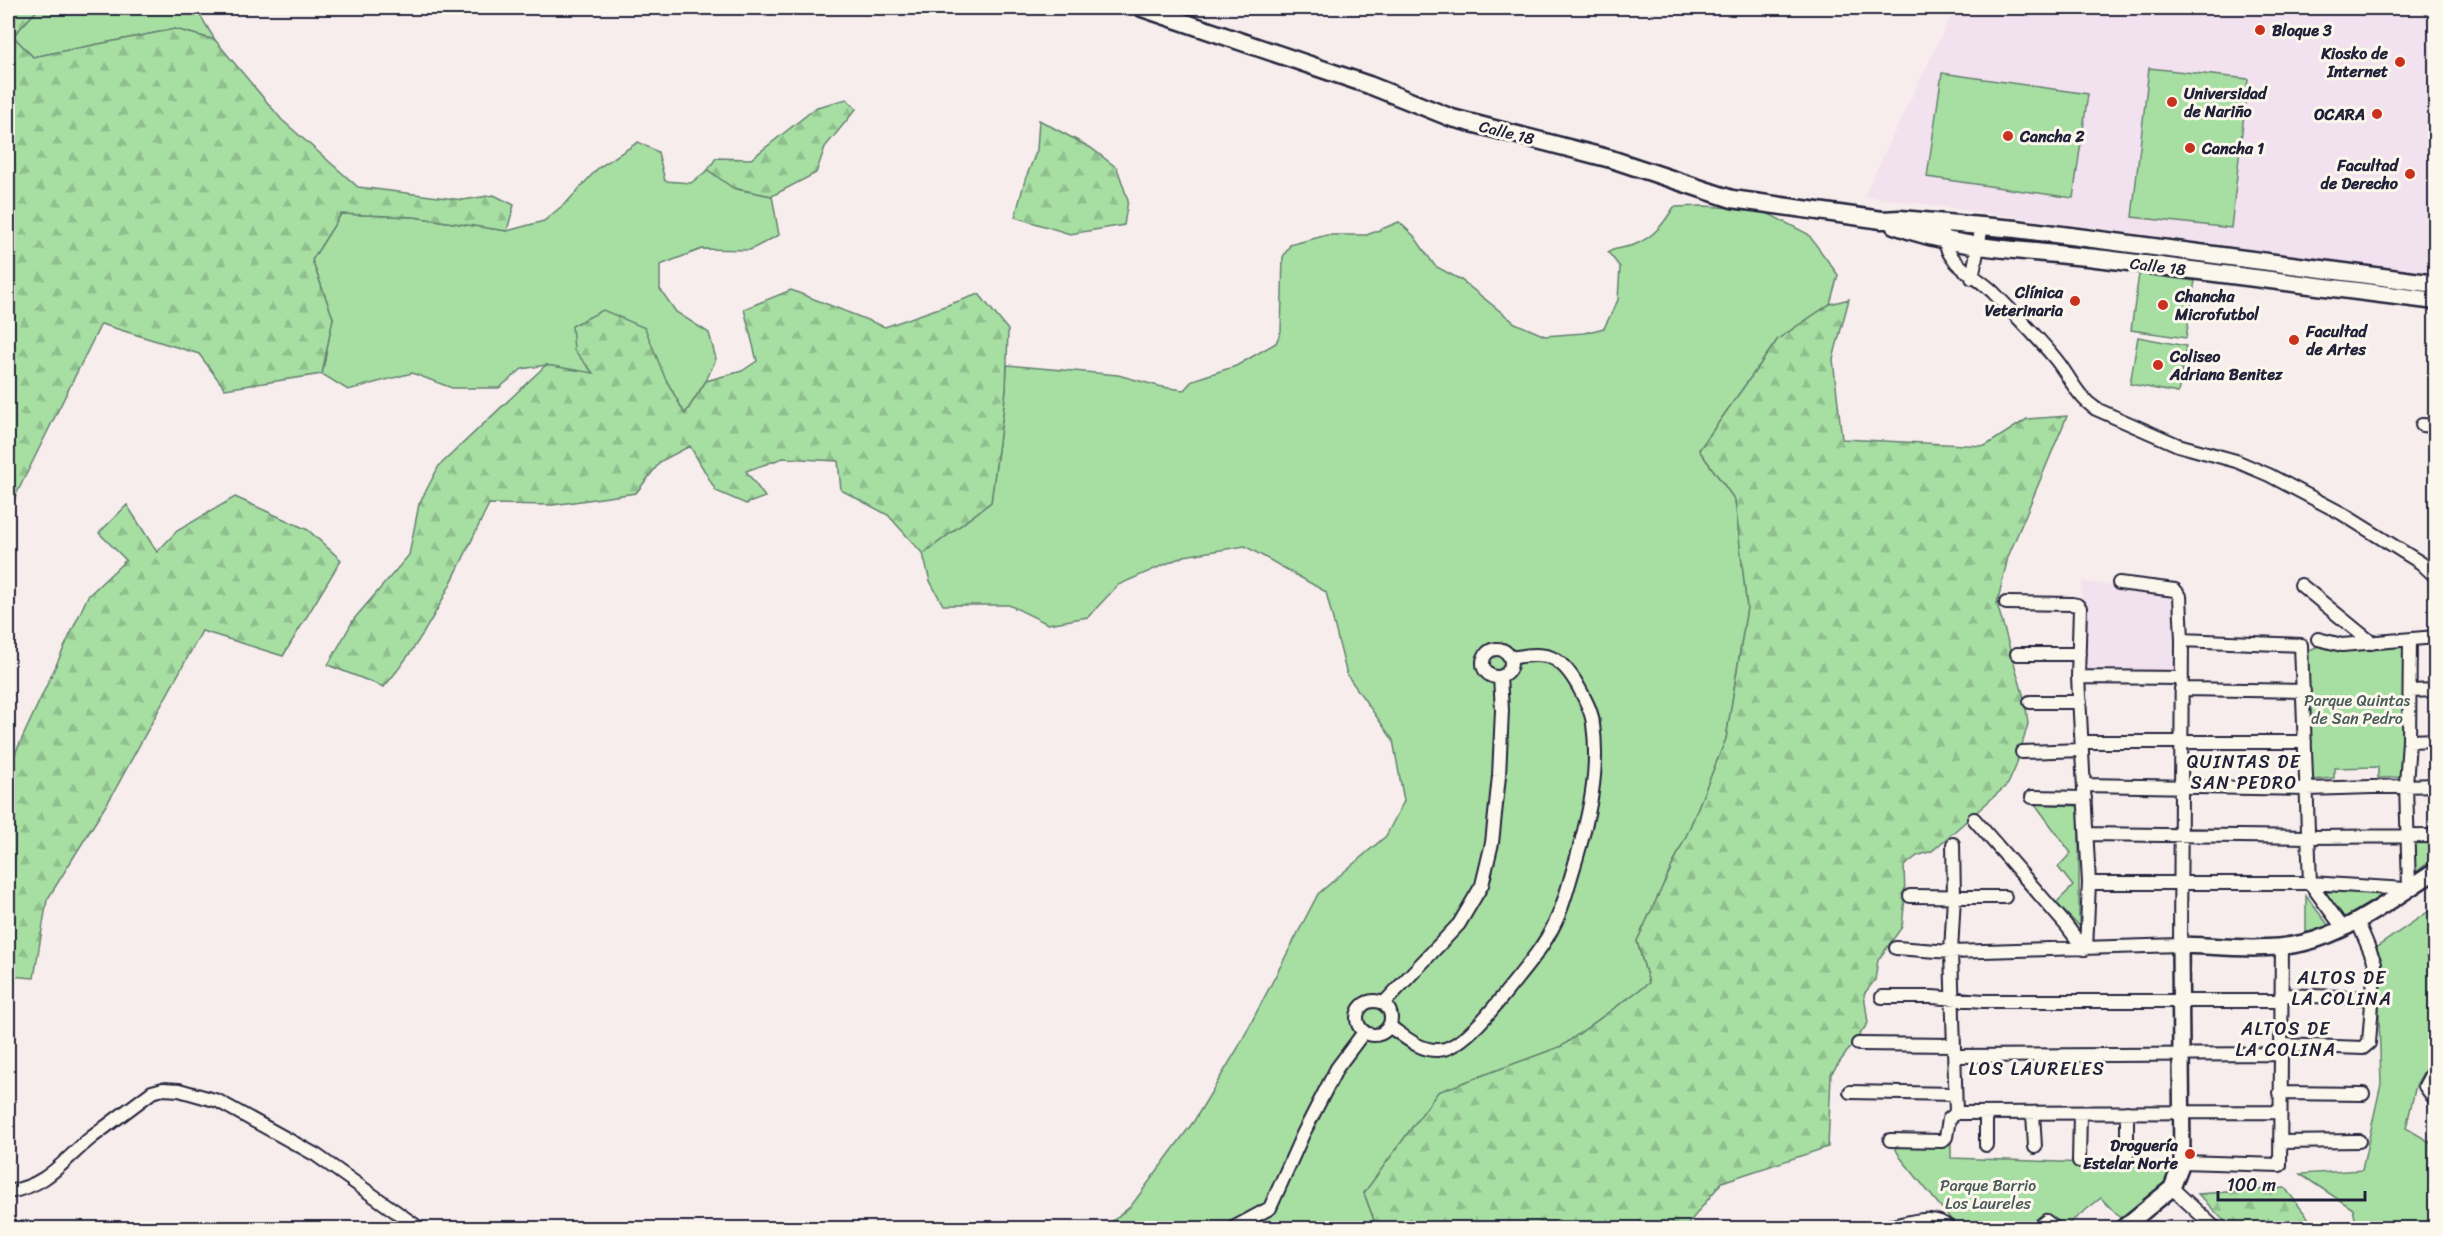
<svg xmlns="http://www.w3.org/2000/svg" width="2443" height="1236" viewBox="0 0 2443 1236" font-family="Sriracha,sans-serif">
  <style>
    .built { fill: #f2e1ee }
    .green { fill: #a7dfa3; stroke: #64806f; stroke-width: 1.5 }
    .forest { fill: url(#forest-firs); stroke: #64806f; stroke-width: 1.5 }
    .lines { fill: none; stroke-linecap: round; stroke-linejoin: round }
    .minor-casing { stroke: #22223b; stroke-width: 16 }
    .tertiary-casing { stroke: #22223b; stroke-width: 20 }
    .secondary-casing { stroke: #22223b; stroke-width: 21 }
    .minor { stroke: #fbf7ec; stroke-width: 12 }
    .tertiary { stroke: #fbf7ec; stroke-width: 15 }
    .secondary { stroke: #fbf7ec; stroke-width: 16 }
    .poi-dot { fill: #c8321e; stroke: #fbf7ec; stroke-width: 2 }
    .labels { text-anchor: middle; stroke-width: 6; stroke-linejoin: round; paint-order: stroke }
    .poi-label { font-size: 16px; font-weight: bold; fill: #22223b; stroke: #fbf7ec; text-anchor: start }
    .street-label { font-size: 16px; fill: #22223b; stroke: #fbf7ec }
    .park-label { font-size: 16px; fill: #4a5b5a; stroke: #fbf7ec }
    .neighbourhood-label { font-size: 18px; letter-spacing: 1.5px; fill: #22223b; stroke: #fbf7ec }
  </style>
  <defs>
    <pattern id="forest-firs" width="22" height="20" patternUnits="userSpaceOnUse" patternTransform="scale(1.5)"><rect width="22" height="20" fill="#a7dfa3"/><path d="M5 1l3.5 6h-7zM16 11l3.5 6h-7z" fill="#8fbf8d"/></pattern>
  </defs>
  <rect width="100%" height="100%" fill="#f7eded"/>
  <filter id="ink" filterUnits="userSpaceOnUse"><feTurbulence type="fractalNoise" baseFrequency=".0167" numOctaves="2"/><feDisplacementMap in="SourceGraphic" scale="12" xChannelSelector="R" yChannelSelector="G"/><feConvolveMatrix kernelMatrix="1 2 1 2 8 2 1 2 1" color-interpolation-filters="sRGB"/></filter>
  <g filter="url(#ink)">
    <path class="built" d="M1955,8H2435V274L1864,196Z
      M2082,581L2182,598V681H2082Z"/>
    <path class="green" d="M39,8H196L215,40L175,29L33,57L13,36Z
      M2149,68L2248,79L2231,228L2132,217Z
      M1942,73L2088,94L2073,198L1927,177Z
      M638,142L658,152L665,181L691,183L708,170L736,189L772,196L779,235L750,250L702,249L660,265V289L676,312L709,333L716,359L706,381L685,414L665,378L594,374L546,365L522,369L499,388H452L412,373L348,390L322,374L333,318L312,260L341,214L414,217L507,231L544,221L568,201L598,168Z
      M1704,206L1761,210L1808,234L1838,275L1830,304L1778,339L1699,450L1735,500L1747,608L1726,739L1688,832L1637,941L1649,983L1562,1046L1438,1092L1364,1193L1377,1228H1104L1131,1206L1194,1121L1238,1048L1318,894L1386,836L1404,801L1393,740L1347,675L1326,592L1245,546L1184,556L1118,585L1088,617L1048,624L1009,605H943L930,581L923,554L991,502L1006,390L1007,365L1118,375L1162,387L1184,390L1193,380L1236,366L1276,343L1281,331L1283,257L1290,245L1327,235H1367L1399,222L1414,236L1435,266L1461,280L1515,323L1545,336L1584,333L1604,328L1618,300L1620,267L1608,252C1618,247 1628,248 1636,244C1655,236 1664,223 1674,207Z
      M2139,274L2195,281L2186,338L2131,330Z
      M2138,337L2186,346L2178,393L2130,384Z
      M2321,645L2360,650L2406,647L2404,777L2378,778V767L2334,768V778L2310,780L2307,651Z
      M2035,804L2079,806V926L2056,903L2073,886L2058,867L2071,853Z
      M2412,839L2435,840V858L2414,873Z
      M2316,887L2392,891L2342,919Z
      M2306,896L2329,926L2306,935Z
      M2435,907V1052L2416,1085L2406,1128L2435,1145V1228H2357L2353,1209L2300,1174L2362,1170L2381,1084L2377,947Z
      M1892,1142L1951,1143V1158L2172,1166L2173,1177L2124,1222L2101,1198L2063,1228H1958L1900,1157Z"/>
    <path class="forest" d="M8,8H39L13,36L33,57L175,29L215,40L282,120L358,187L463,200L494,195L514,205L507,231L414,217L341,214L312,260L333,318L322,374L225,389L199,354L101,324L8,511Z
      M847,99L856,109L825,147L816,173L772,196L733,188L708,170L716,158L751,159L817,107Z
      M1039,120L1091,148L1117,168L1128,200L1124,225L1070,234L1015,217L1025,180L1037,150Z
      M791,290L885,327L979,294L1008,330L1006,390L991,502L923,554L888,515L841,490L838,461L783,458L746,471L765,497L746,504L716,491L690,446L661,461L636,493L553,505L489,504C457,570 433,630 384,687L328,665L354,619L409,555L419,504L439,466L546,365L593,373L574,350L572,326L603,310L645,328L665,378L685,414L706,381L742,371L757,361L744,309Z
      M1849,299L1833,359L1842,439L1985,446L2027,419L2067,416L2008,557L1997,604L2025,701L2028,724L2016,766L2008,784L1988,802L1932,851L1917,856L1904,866L1905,897L1902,927L1878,960L1875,980L1864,994L1868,1023L1831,1074L1828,1147L1722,1182L1685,1228H1377L1364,1193L1438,1092L1562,1046L1649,983L1637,941L1688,832L1726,739L1747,608L1735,500L1699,450L1778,339L1830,304Z
      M235,497L308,530L341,560L283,656L202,631L111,797L47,900L34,978L8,976V769L88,596L126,560L99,533L127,505L157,552L177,531Z
      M2285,1188L2316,1228H2231L2198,1194Z"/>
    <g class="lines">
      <g class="minor-casing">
        <path id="minor" d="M1944,235C1945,264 1976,275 1993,292C2013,313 2035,334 2053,356C2069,374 2075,395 2096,409L2178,445L2236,461L2269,475L2341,513L2421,563L2436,577
          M1972,278L1982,226
          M2422,425L2436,426
          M2301,585L2372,643
          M2006,603L2072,604L2077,605L2080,608L2078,677L2089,883L2086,949
          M2318,639L2342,645L2436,637
          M2182,640L2301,645L2310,883L2343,928
          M1483 663a14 14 0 1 1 28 0a14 14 0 1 1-28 0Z
          M2017,654H2079
          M2078,677L2182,678
          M2181,689L2304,691
          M2410,691L2436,690
          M2030,702H2080
          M2409,741L2436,740
          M2082,742H2305
          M2022,752L2082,750
          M2084,785L2307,789L2436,785
          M2032,797L2085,798
          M1974,819L2066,925L2084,949
          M2087,834L2309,837L2436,836
          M1953,844L1954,896L1951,952L1956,1113
          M2089,883H2310L2406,889
          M2409,887L2406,785L2409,741L2410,640
          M1910,896L2005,897
          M1896,948L1951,952L2180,945L2182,640L2180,596L2175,590L2119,583
          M2281,995L2372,998
          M1882,997H1932L1983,1001H2281
          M1357 1018a17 17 0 1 1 34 0a17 17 0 1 1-34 0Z
          M1383,1004L1459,924L1482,885L1492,843L1499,776L1502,710L1500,677
          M1389,1026C1404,1036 1418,1050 1437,1050C1458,1051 1487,1016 1499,1001C1519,975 1541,952 1555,923C1564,905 1568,886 1574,867C1588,820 1600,773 1593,724C1592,711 1584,697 1578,686C1560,654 1545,651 1511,658
          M1858,1044L1954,1045
          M2281,1045L2363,1048L2369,1043L2375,963L2357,920
          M1955,1056L2281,1054
          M2436,1065L2425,1086L2436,1101
          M1850,1092L1955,1094
          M2280,1093L2363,1094
          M2127,1112V1156
          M2033,1113L2035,1147
          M1890,1140L1942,1141L1946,1137L1949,1119L1956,1113L2280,1112
          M2280,1142L2359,1141
          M1986,1145V1113
          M2079,1161L2080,1113
          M2182,1162L2280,1165L2282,947
          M2172,1188L2215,1228
          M8,1192C49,1185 61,1162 92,1137C112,1122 132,1107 152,1092L163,1089L179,1090L218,1101L316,1155L419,1228
          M1233,1228L1270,1208L1303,1134L1337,1068L1364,1032
          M1883,1228C1903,1225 1933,1211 1949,1228
          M2037,1228L2046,1221L2055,1228"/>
      </g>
      <g class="tertiary-casing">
        <path id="tertiary" d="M2123,1228L2172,1188L2182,1162L2180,945C2220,946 2264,952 2303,943C2349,933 2396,896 2436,871"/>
      </g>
      <g class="secondary-casing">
        <path id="secondary" d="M1142,8L1369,85L1452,118L1611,159L1732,199L1882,220L1900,219L2016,229L2436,284
          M1894,225C1962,251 2034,250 2105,259C2215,272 2325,287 2436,301"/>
      </g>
      <use href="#minor" class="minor"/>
      <use href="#tertiary" class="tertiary"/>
      <use href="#secondary" class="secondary"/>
    </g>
  </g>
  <g class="poi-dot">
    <circle cx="2260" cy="30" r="6"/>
    <circle cx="2400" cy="62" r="6"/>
    <circle cx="2172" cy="102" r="6"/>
    <circle cx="2377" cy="114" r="6"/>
    <circle cx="2008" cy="136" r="6"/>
    <circle cx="2190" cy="148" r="6"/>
    <circle cx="2410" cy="174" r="6"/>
    <circle cx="2075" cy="301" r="6"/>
    <circle cx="2163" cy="305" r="6"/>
    <circle cx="2294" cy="340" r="6"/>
    <circle cx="2158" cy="365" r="6"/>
    <circle cx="2190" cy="1154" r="6"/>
  </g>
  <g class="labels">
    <g class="poi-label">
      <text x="2272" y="36">Bloque 3</text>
      <text x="2388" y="59" text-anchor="end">Kiosko de<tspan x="2388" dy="18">Internet</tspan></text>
      <text x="2184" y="99">Universidad<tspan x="2184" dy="18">de Nariño</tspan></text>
      <text x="2365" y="120" text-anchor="end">OCARA</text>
      <text x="2020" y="142">Cancha 2</text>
      <text x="2202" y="154">Cancha 1</text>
      <text x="2398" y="171" text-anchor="end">Facultad<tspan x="2398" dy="18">de Derecho</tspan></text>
      <text x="2063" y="298" text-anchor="end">Clínica<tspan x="2063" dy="18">Veterinaria</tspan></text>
      <text x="2175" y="302">Chancha<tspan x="2175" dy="18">Microfutbol</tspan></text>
      <text x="2306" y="337">Facultad<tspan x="2306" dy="18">de Artes</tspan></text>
      <text x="2170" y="362">Coliseo<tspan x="2170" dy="18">Adriana Benitez</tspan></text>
      <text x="2178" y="1151" text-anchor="end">Droguería<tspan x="2178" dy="18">Estelar Norte</tspan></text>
    </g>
    <g class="street-label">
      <text transform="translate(1507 132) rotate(14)" y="6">Calle 18</text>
      <text transform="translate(2158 266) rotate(7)" y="6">Calle 18</text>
    </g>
    <g class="park-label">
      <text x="2357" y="706">Parque Quintas<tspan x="2357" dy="18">de San Pedro</tspan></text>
      <text x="1988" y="1191">Parque Barrio<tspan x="1988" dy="18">Los Laureles</tspan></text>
    </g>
    <g class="neighbourhood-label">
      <text x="2244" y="768">QUINTAS DE<tspan x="2244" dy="21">SAN PEDRO</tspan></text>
      <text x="2342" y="984">ALTOS DE<tspan x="2342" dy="21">LA COLINA</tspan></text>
      <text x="2286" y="1035">ALTOS DE<tspan x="2286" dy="21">LA COLINA</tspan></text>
      <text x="2037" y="1075">LOS LAURELES</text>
    </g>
  </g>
  <rect width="2443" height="1236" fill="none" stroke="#fbf7ec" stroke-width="30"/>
  <rect x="15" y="15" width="2413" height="1206" fill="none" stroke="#22223b" stroke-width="2" filter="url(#ink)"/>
  <path d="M2218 1191v9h147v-9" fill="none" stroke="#22223b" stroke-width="3"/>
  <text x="2227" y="1191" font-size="18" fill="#22223b" stroke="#fbf7ec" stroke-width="4.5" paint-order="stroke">100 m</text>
</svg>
